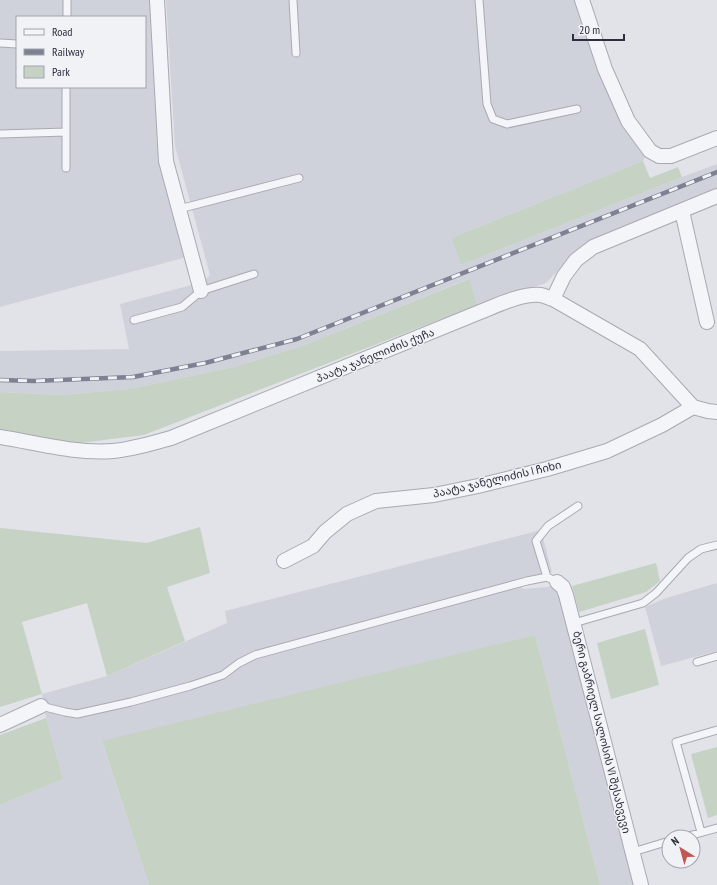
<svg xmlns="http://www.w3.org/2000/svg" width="717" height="885" viewBox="0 0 717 885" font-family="'PT Sans Narrow','Noto Sans Georgian',sans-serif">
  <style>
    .built { fill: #d0d2db; fill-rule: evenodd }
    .green { fill: #c5d2c4 }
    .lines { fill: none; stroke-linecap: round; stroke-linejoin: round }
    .service-casing { stroke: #a8a9b3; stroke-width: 9 }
    .minor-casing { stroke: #a8a9b3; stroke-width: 16 }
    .service { stroke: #f4f5f8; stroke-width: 7 }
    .minor { stroke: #f4f5f8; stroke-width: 14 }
    .rail-casing { stroke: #7d8191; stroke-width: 4.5 }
    .rail { stroke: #f1f2f6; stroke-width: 3; stroke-dasharray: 9; stroke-linecap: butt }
    .labels { text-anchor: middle; stroke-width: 3; stroke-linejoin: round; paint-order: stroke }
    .street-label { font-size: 11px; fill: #2c2f3f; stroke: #f1f2f6 }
  </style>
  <rect width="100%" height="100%" fill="#e2e3e9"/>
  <path class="built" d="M0,0H150L159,155L187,257L0,307ZM17,17H145V87H17Z
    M166,0H577L645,156L643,161L451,238L461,265L682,177L717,164V189L605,234L576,252L546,283L477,305L468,279L302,346L234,367L129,389L62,395L0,392V351L129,349L120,304L203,282L210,275L175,146Z
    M541,530L552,572L520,582L523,589L557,586L562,591L633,885H600L535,635L102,742L149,885H0V805L63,779L46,718L42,694L107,676L227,623L225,611Z
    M717,583V651L661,666L645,607L666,598Z"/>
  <path class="green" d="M643,161L650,178L678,167L682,177L461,265L451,238Z
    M469,279L477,305L144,435L80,443L0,432V392L62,395L129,389L234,367L302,346Z
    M200,527L210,573L167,587L185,641L107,676L87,603L22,622L42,694L0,707V528L147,543Z
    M656,563L660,581L646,592L579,612L572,586Z
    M645,629L659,685L611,699L597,643Z
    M535,635L600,885H149L102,741Z
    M46,718L63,779L0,805V735Z
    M717,747V815L708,818L691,754Z"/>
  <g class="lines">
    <g class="service-casing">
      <path id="service" d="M293,0L296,53
        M479,0L487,104L493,119L507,124L577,109
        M67,17V0
        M0,43L17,44
        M0,134L66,132
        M66,168V87
        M179,209L299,178
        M134,320L182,307L201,291L254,274
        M547,577L536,541L548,526L578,506
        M574,623L643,603L656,593L688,558L701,549L717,545
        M697,662L717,656
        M41,706L65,712L77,714L131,702L190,686L223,675L239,663L255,655L527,581L547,577L557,582
        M701,832L676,742L717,730
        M685,837L717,828
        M633,852L669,841"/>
    </g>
    <g class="minor-casing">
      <path id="minor" d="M157,0L166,161L201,291
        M582,0L605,69L628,121L650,151L659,156H671L717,138
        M682,211L707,322
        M553,299L564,276L576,260L593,247L717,196
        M0,437C37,443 76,454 113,451C133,449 152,443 171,438L480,312C498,305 522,293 541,295C545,296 549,298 553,299L640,349L693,407L708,411L717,412
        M284,561L313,546L325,532L347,514L376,501L434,495L478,486L547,469L607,451L662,425L693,407
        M557,582L563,587L566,595L641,885
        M0,725L41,706"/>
    </g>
    <use href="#service" class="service"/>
    <use href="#minor" class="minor"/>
    <g class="rail-casing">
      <path id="rail" d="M0,380L34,381L133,377L205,363L297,339L717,172"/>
    </g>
    <use href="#rail" class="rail"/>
  </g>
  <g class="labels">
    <g class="street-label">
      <text transform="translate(375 355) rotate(-22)" y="4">პაატა ჯანელიძის ქუჩა</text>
      <text transform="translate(497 479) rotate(-13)" y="4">პაატა ჯანელიძის I ჩიხი</text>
      <text transform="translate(602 732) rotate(76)" y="4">ბერი გაბრიელ სალოსის VI შესახვევი</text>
    </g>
  </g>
  <rect x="16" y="16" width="130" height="72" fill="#f1f2f6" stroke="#a2a4ad"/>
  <rect x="24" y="29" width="20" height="6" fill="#f4f5f8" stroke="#a2a4ad"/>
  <text x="52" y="36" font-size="12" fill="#2c2f3f">Road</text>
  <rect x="24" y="49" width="20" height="6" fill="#7d8191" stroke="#a2a4ad"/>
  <text x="52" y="56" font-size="12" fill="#2c2f3f">Railway</text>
  <rect x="24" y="66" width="20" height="12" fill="#c5d2c4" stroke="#a2a4ad"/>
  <text x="52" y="76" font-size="12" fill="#2c2f3f">Park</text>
  <g transform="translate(681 849) rotate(323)"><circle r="19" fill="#f1f2f6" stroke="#a2a4ad"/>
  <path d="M0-3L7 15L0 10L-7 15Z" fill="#c15754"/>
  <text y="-6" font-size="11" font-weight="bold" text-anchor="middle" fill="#2c2f3f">N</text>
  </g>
  <path d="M573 34v6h51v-6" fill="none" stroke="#2c2f3f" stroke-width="2"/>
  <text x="579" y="34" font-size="12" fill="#2c2f3f" stroke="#f1f2f6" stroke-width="3" paint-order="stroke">20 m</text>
</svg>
